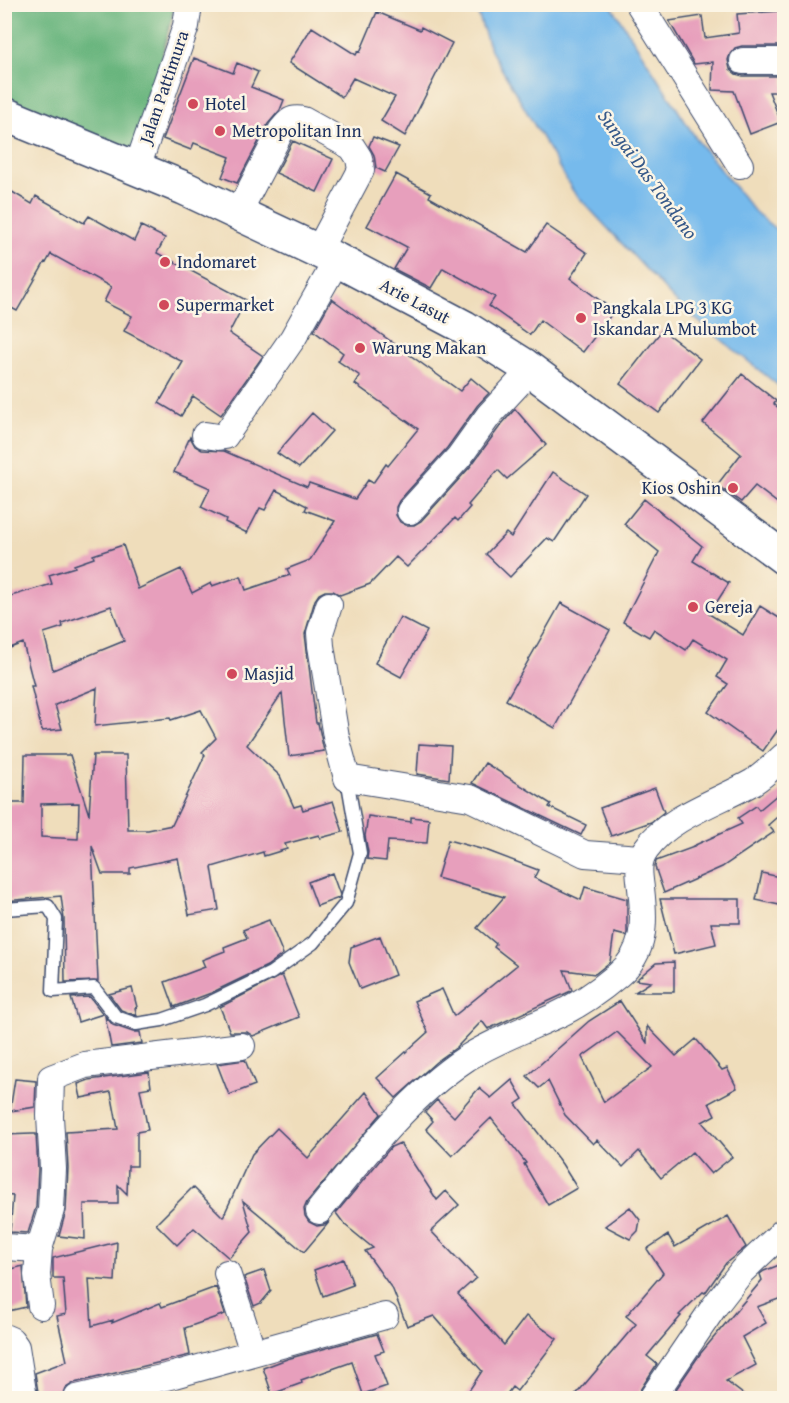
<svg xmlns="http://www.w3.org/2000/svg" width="789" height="1403" viewBox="0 0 789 1403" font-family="'Gentium Book Plus',serif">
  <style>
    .forest { fill: #69b57e; stroke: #42726e; stroke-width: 1.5 }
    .water { fill: #76baec; stroke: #4874a5; stroke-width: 1.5 }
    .building { fill: #e79fbc; fill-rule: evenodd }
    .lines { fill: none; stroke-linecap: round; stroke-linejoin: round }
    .lane-casing { stroke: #3b496c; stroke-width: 15 }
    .street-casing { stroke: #3b496c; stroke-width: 28 }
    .secondary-casing { stroke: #3b496c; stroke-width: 36 }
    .lane { stroke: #fff; stroke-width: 12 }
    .street { stroke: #fff; stroke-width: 26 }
    .secondary { stroke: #fff; stroke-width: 33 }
    .poi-dot { fill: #d1495b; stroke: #fcf5e5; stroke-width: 2 }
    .labels { text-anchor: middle; stroke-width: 5; stroke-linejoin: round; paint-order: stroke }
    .street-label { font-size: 18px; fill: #1b2f5e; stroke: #fcf5e5 }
    .poi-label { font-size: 18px; fill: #1b2f5e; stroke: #fcf5e5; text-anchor: start }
    .water-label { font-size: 20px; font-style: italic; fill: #365989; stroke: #fcf5e5 }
  </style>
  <rect width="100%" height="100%" fill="#fcf5e5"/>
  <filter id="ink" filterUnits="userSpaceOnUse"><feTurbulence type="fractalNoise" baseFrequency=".0167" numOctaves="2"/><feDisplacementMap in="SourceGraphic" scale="12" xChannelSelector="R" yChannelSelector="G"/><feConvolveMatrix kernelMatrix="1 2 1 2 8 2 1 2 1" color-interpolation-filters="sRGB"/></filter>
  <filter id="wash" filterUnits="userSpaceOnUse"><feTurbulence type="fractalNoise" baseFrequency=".008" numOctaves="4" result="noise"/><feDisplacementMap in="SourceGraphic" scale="24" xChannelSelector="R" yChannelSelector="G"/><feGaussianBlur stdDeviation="1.35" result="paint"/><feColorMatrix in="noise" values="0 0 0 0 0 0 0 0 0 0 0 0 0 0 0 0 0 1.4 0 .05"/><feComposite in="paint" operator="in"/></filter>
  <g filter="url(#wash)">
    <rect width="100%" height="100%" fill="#efddbb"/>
    <path class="forest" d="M5,5H175L135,162L5,103Z"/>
    <path class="water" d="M475,5H611L697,140L755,212L784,236V390L682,308L573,191L490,49Z"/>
    <g id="blocks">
      <path class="building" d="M781,11L782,46H742L735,48L730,54L728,60L730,69L736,74L743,76H784V92H769L781,122L750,134L734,91L712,90L713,62L694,64L669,21L702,16L705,38L739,33L737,14Z
        M377,12L420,30L421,27L452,43L405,136L381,121L395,97L353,78L342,97L289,63L312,27L356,55L358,51L360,52Z
        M194,58L233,73L237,63L258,72L251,87L284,100L280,110L268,124L237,183L222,177L230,157L194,143L191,150L163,139Z
        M373,137L399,147L385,172L376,168L374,155L369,146Z
        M293,141L333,159L317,192L276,173Z
        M396,174L431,193L429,197L527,252L546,225L587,253L570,278L614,311L583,352L540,320L530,335L489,306L495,297L443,268L431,288L394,269L407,247L367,226Z
        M4,187L32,204L36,196L84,223L89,216L134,241L141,226L165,238L157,253L246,300L229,333L263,356L221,415L193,396L181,416L159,403L183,362L124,331L132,316L104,302L111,287L51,254L46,263L45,262L17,311L4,304Z
        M332,299L460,391L471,378L489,393L477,406L447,448L399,501L396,507V515L400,522L406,525H414L421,521L470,467L501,425L515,409L546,445L507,479L498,470L468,505L470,507L458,521L455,518L407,567L396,557L370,584L340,595L333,591H325L319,594L315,600L305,634L316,723H318L324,751L289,756L282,693L247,745L280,776L294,807L301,805L303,810L333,801L343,832L320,838L319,835L285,844L287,849L264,856L263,852L212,867L219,910L189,915L178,858L130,868V874H102L92,846L98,981L65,982L64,919L61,896L4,901L5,803H24L25,755H70L89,815L93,755H126L128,830H148L172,825L205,755L202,752L216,738L201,710L171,720L170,718L95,726L97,688L55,705L62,729L42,731L31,686H34L23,643L10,648L4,635V598L52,584L49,575L75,567L74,565L94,558L93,555L123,545L138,589L181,569L192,593L211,583L212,586L241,576L246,590L290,575L287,569L310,560L335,521L305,510L307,506L276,490L265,510L260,508L247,533L225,522L226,519L201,507L210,488L174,472L190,437L195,446L202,450L224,451L307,487L309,483L355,499L368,480L373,483L386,464L388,466L418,429L355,384L360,376L338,361L343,353L314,331ZM111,606L124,641L53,670L44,633L63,627L62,623ZM79,803L78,839L41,837V804Z
        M662,330L700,359L659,413L620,384Z
        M742,374L776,401L774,404L784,413V508L755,486L741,502L717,485L741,454L703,423Z
        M312,413L332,431L299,468L277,453Z
        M553,472L586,494L554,542L547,538L510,577L486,554L506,533L511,537Z
        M644,499L702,546L693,561L729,583L709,614L743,635L760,606L784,621V721L763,751L708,712L728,684L717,677L727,660L693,639L686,650L654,629L649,637L623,622L659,552L624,524Z
        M561,603L610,630L555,728L506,700Z
        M400,617L427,631L401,677L375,663Z
        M419,744L451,746L449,779L417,774Z
        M485,763L551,804L549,807L586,825L581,835L472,783Z
        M655,788L664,812L651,822L611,836L600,808Z
        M784,789V811L768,825L774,832L722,867L664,893L655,867L656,861L694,847L693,846L742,824L738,818L756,806L759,810Z
        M368,816L411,822V817L429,819L427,843L388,841L386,861L367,859L368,852L365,836Z
        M448,840L488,851L538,870L534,878L581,900L585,887L627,899V933L626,936L614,933L610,962L595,974L564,970L572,990L571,991L488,1029L482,1021L457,1047L436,1062L396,1098L377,1078L428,1032L414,1001L442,989L454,1016L517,965L494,947L496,944L477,928L504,897L437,878Z
        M332,873L340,895L339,898L317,906L308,882Z
        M762,873L784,878V906L756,900Z
        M660,899H740V923H711L716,944L674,954Z
        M269,920L283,954L267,966L211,993L174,1007L165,982L205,967L202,960L225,951L224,947L247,938L243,930Z
        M380,936L395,975L360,989L349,962L351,947Z
        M674,962V992H635L651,982L636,980L656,963Z
        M282,975L299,1017L253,1036L247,1032H230L220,1007Z
        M132,988L137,1007L135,1008L137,1016L121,1010L109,994Z
        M90,997L103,1014L78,1022L71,998Z
        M620,1001L647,1043V1026L676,1056L696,1039L722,1070L727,1068L737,1088L709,1103L715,1115L702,1122L732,1157L711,1174L692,1152L661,1178L639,1151L623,1167L597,1140L593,1144L565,1115L548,1081L539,1088L527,1076L589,1021ZM617,1032L652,1067L604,1102L582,1057Z
        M105,1016L113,1025L133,1032H140L142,1043L111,1047Z
        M245,1060L255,1085L229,1095L217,1064Z
        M149,1072L151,1087L140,1089L148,1130L137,1132V1166H128L127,1194L118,1185V1204H84L85,1239L59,1236L66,1211L68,1168L66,1132L118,1129L111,1092L81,1098L78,1084L89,1080Z
        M15,1079L36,1081L35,1107L10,1111Z
        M512,1080L523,1099L516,1104L562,1164L577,1188L548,1205L524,1164L526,1163L491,1118L452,1156L426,1129L433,1121L425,1112L437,1100L454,1117L479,1088L491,1098Z
        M366,1092L381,1114L307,1202L304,1209L305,1216L309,1222L317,1226L324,1225L330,1221L304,1252L243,1201L252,1232L229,1258L194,1228L177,1245L156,1224L193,1187L223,1217L252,1154L277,1128L308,1158Z
        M32,1134H36L38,1169L36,1207L28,1233L10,1232L13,1196L4,1195V1135Z
        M400,1143L437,1200L446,1191L459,1205L431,1231L476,1278L458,1294L504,1345L526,1316L557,1339L517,1391L512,1387L504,1398H464L482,1371L434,1316L407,1326L393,1290L365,1251L373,1248L345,1225L336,1213L391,1147Z
        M630,1207L640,1220L638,1231L630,1239L605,1226Z
        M728,1216L746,1247L726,1263L705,1293L703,1292L679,1315L681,1316L647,1356L657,1364L640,1390L637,1398H573L636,1324L626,1316L663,1273L647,1249L668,1235L675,1247Z
        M117,1242L115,1281L89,1279L92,1326L113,1320L112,1323L160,1303L162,1307L216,1287L225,1314L185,1328L190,1355L74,1383L66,1388L62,1398H39L35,1373L67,1361L57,1316L66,1314L63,1278H53V1258Z
        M344,1259L353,1285L323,1296L314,1270Z
        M784,1263V1297L757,1307L766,1323L742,1337L756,1365L726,1381L748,1398H670L700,1354L762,1280L760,1274L764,1271Z
        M23,1266L26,1307L4,1312V1271Z
        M264,1270L271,1291L261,1303L254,1306L244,1277Z
        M377,1334L384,1351L375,1354L387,1386L363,1394L352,1362L301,1380L302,1383L272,1394L263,1368L287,1359Z"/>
    </g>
  </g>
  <g filter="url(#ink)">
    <use href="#blocks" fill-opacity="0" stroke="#3b496c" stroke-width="1.5"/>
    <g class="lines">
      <g class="lane-casing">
        <path id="lane" d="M4,909L48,906L56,919L53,991L94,988L116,1017L136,1024L162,1020L205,1005L271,973L313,943L346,903L360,853L347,778"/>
      </g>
      <g class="street-casing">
        <path id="street" d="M639,4L740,165
          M743,61H784
          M137,168L186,26L189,4
          M238,213L281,131C288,122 291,117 303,120L352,147L359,158L361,170L318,251
          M205,435L218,437L225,436L293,338L337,260
          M410,511L459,457L489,415L531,370
          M329,605L320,633L321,646L336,737L347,778L470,798L585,854L640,858
          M319,1211C363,1156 408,1097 467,1058C494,1041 524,1030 553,1017C576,1007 599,991 618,975C646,952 645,922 641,888C639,874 637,861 646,849C668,817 720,801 753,782C764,775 774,765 784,756
          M4,1247L39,1249L51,1210L53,1169L50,1116L51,1078L85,1065L242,1046
          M39,1249L37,1275L41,1306
          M227,1273L253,1352
          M4,1337L11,1340L16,1347L24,1398
          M77,1398L174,1375L385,1316
          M652,1398L714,1307L742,1271L784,1231"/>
      </g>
      <g class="secondary-casing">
        <path id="secondary" d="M4,114L184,188L337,260L464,327L524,365L784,558"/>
      </g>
      <use href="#lane" class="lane"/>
      <use href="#street" class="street"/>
      <use href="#secondary" class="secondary"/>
    </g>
  </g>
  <g class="poi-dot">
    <circle cx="193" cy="104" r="6"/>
    <circle cx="220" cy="131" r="6"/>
    <circle cx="165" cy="262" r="6"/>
    <circle cx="164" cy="305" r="6"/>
    <circle cx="581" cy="318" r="6"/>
    <circle cx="360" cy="348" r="6"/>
    <circle cx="733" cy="488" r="6"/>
    <circle cx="693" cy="607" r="6"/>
    <circle cx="232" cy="674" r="6"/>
  </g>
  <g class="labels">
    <g class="street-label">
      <text transform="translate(164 87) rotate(-71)" y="6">Jalan Pattimura</text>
      <text transform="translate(415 301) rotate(28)" y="6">Arie Lasut</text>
    </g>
    <g class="poi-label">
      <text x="205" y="110">Hotel</text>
      <text x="232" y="137">Metropolitan Inn</text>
      <text x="177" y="268">Indomaret</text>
      <text x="176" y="311">Supermarket</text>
      <text x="593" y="314">Pangkala LPG 3 KG<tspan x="593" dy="21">Iskandar A Mulumbot</tspan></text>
      <text x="372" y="354">Warung Makan</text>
      <text x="721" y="494" text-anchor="end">Kios Oshin</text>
      <text x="705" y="613">Gereja</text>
      <text x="244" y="680">Masjid</text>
    </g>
    <g class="water-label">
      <text transform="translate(648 174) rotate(54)" y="7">Sungai Das Tondano</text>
    </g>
  </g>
  <rect width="789" height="1403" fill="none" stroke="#fcf5e5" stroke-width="24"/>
</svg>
